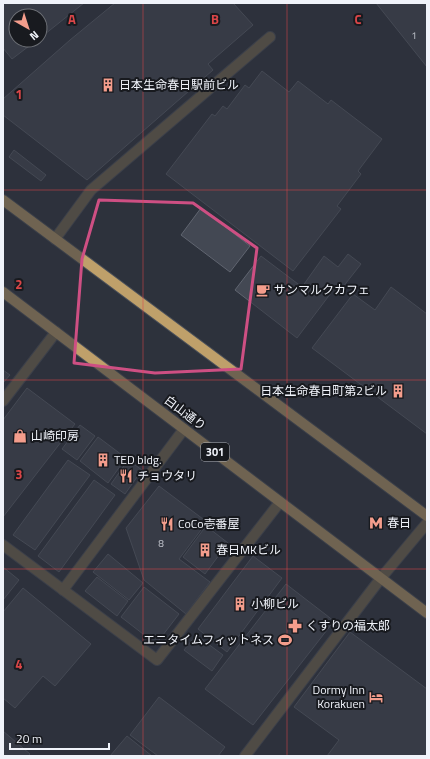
<svg xmlns="http://www.w3.org/2000/svg" width="430" height="759" viewBox="0 0 430 759" font-family="'Titillium Web','Noto Sans JP',sans-serif">
  <style>
    .building { fill: #434853; stroke: #606570 }
    .lines { fill: none; stroke-linecap: round; stroke-linejoin: round }
    .lane-casing { stroke: #4c515a; stroke-width: 12 }
    .street-casing { stroke: #4c515a; stroke-width: 12 }
    .primary-casing { stroke: #4c515a; stroke-width: 12 }
    .lane { stroke: #796a50; stroke-width: 10 }
    .street { stroke: #796a50; stroke-width: 10 }
    .primary { stroke: #bfa06a; stroke-width: 10 }
    .marked { fill: none; stroke: #ce4f83; stroke-width: 3; stroke-linejoin: round }
    .grid { fill: none; stroke: #da4648; stroke-width: 1; stroke-opacity: 0.55 }
    .labels { text-anchor: middle; stroke-width: 4; stroke-linejoin: round; paint-order: stroke }
    .number-label { font-size: 10px; fill: #c5c8d0 }
    .shield { fill: #181a1f; stroke: #afb2b8; stroke-width: 1 }
    .shield-label { font-size: 11px; font-weight: bold; fill: #f0f3fa }
    .poi-label { font-size: 12px; fill: #f0f3fa; stroke: #181a1f; text-anchor: start }
    .street-label { font-size: 12px; fill: #f0f3fa; stroke: #181a1f }
    .grid-label { font-size: 13px; text-anchor: middle; font-weight: bold; fill: #da4648; stroke: #181a1f; stroke-width: 4; stroke-linejoin: round; paint-order: stroke }
  </style>
  <rect width="100%" height="100%" fill="#2d323c"/>
  <path class="building" d="M3,3H84L40,38V16H16V40H37L12,59L3,48Z
    M115,3H233L253,25L208,64L213,70L87,180L3,115V99L70,40Z
    M376,3H427V67Z
    M262,71L289,92L298,81L328,104L331,100L382,139L358,171L361,174L337,206L341,209L293,271L166,174L212,114L215,116L223,106L227,109L245,85L249,88Z
    M14,150L46,175L41,181L9,157Z
    M201,208L250,246L230,272L181,235Z
    M348,254L361,264L339,292L334,289L297,338L235,290L261,256L302,287L324,256L338,267Z
    M391,287L427,314V434L312,348L353,294L375,310Z
    M3,370L10,375L3,383Z
    M27,388L75,424L3,517V420Z
    M80,425L95,436L77,460L62,449Z
    M98,437L126,458L108,483L80,461Z
    M68,460L90,475L35,550L13,535Z
    M128,460L142,470L125,494L111,484Z
    M94,480L115,495L59,572L38,556Z
    M159,486L207,522L179,559L210,582L186,614L144,580L126,528Z
    M206,526L228,543L205,574L183,557Z
    M108,554L143,583L129,600L93,572Z
    M253,556L282,578L227,652L198,629Z
    M3,567L19,580L3,600Z
    M97,577L128,601L117,616L85,591Z
    M286,584L334,621L253,725L205,689Z
    M144,587L179,614L156,644L121,617Z
    M23,588L91,644L55,686L43,676L15,708L3,698V612Z
    M350,632L427,689V756H327L339,740L294,707Z
    M196,635L223,655L212,671L184,650Z
    M159,697L225,747L218,756H158L130,735Z
    M3,731L30,754L28,756H3Z
    M127,736L152,756H110Z"/>
  <g class="lines">
    <g class="lane-casing">
      <path id="lane" d="M3,401L56,332
        M3,545L157,660L280,502
        M245,756L381,578"/>
    </g>
    <g class="street-casing">
      <path id="street" d="M55,239L91,190L270,37
        M381,578L427,523
        M63,590L184,429"/>
    </g>
    <g class="primary-casing">
      <path id="primary" d="M3,200L427,516
        M3,292L427,613"/>
    </g>
    <use href="#lane" class="lane"/>
    <use href="#street" class="street"/>
    <use href="#primary" class="primary"/>
  </g>
  <path d="M0 0H430V759H0ZM99,200L193,203L257,248L241,369L155,373L74,363L82,259Z" fill="#2d323c" fill-opacity=".55" fill-rule="evenodd"/>
  <path class="marked" d="M99,200L193,203L257,248L241,369L155,373L74,363L82,259Z"/>
  <path class="grid" d="M143,3V756M287,3V756M3,190H427M3,380H427M3,569H427"/>
  <defs>
    <g id="building-bare" transform="scale(1.08)"><path d="M-4-6H4V6H1V3H-1V6H-4ZM-2.5-4.3h1.7v1.8h-1.7ZM.8-4.3h1.7v1.8H.8ZM-2.5-1h1.7V.8h-1.7ZM.8-1h1.7V.8H.8Z" fill="#f49d8c" stroke="#181a1f" stroke-width="2.5" paint-order="stroke"/></g>
    <g id="cafe-bare" transform="scale(1.08)"><path d="M-5.5-4.5H6V0H3Q3 3.5 0 3.5H-2.5Q-5.5 3.5-5.5 0ZM3-3.2v2h1.7v-2ZM-6 4.5H4V6H-6Z" fill="#f49d8c" stroke="#181a1f" stroke-width="2.5" paint-order="stroke"/></g>
    <g id="shop-bare" transform="scale(1.08)"><path d="M-5-2.5h2.3a2.7 3.5 0 0 1 5.4 0H5L5.5 6h-11ZM-1.5-2.5h3a1.5 2.3 0 0 0-3 0Z" fill="#f49d8c" stroke="#181a1f" stroke-width="2.5" paint-order="stroke"/></g>
    <g id="restaurant-bare" transform="scale(1.08)"><path d="M-5-6h1v4h1v-4h1v4h1v-4h1v5L-1.5 .5V6h-2V.5L-5-1ZM5-6V6H3V1.5H1.5Q1.5-4 5-6Z" fill="#f49d8c" stroke="#181a1f" stroke-width="2.5" paint-order="stroke"/></g>
    <g id="metro-bare" transform="scale(1.08)"><path d="M-5.5 5V-5H-3L0 0L3-5H5.5V5H3V-.5L0 4L-3-.5V5Z" fill="#f49d8c" stroke="#181a1f" stroke-width="2.5" paint-order="stroke"/></g>
    <g id="pharmacy-bare" transform="scale(1.08)"><path d="M-2-6h4v4h4v4h-4v4h-4v-4h-4v-4h4Z" fill="#f49d8c" stroke="#181a1f" stroke-width="2.5" paint-order="stroke"/></g>
    <g id="stadium-bare" transform="scale(1.08)"><path d="M0-5a6.5 5 0 1 0 0 10a6.5 5 0 1 0 0-10ZM-3.5-1.8h7v3.6h-7Z" fill="#f49d8c" stroke="#181a1f" stroke-width="2.5" paint-order="stroke"/></g>
    <g id="hotel-bare" transform="scale(1.08)"><path d="M-6-4.5h1.5V1H6V5H4.5V3h-9V5H-6ZM-4 0a1.8 1.8 0 1 1 3.6 0ZM.5 0V-2.5h3Q6-2.5 6 0Z" fill="#f49d8c" stroke="#181a1f" stroke-width="2.5" paint-order="stroke"/></g>
  </defs>
  <g fill-rule="evenodd">
    <use href="#building-bare" x="108" y="85"/>
    <use href="#cafe-bare" x="263" y="290"/>
    <use href="#building-bare" x="398" y="391"/>
    <use href="#shop-bare" x="20" y="436"/>
    <use href="#building-bare" x="103" y="460"/>
    <use href="#restaurant-bare" x="126" y="476"/>
    <use href="#metro-bare" x="376" y="523"/>
    <use href="#restaurant-bare" x="167" y="524"/>
    <use href="#building-bare" x="205" y="550"/>
    <use href="#building-bare" x="240" y="604"/>
    <use href="#pharmacy-bare" x="295" y="626"/>
    <use href="#stadium-bare" x="285" y="640"/>
    <use href="#hotel-bare" x="376" y="697"/>
  </g>
  <g class="labels">
    <g class="number-label">
      <text x="414" y="39">1</text>
      <text x="161" y="547">8</text>
    </g>
    <rect class="shield" x="201" y="443" width="28" height="18" rx="3"/>
    <g class="shield-label">
      <text x="215" y="456">301</text>
    </g>
    <g class="poi-label">
      <text x="119" y="89">日本生命春日駅前ビル</text>
      <text x="274" y="294">サンマルクカフェ</text>
      <text x="387" y="395" text-anchor="end">日本生命春日町第2ビル</text>
      <text x="31" y="440">山崎印房</text>
      <text x="114" y="464">TED bldg.</text>
      <text x="137" y="480">チョウタリ</text>
      <text x="387" y="527">春日</text>
      <text x="178" y="528">CoCo壱番屋</text>
      <text x="216" y="554">春日MKビル</text>
      <text x="251" y="608">小柳ビル</text>
      <text x="306" y="630">くすりの福太郎</text>
      <text x="274" y="644" text-anchor="end">エニタイムフィットネス</text>
      <text x="365" y="694" text-anchor="end">Dormy Inn<tspan x="365" dy="14">Korakuen</tspan></text>
    </g>
    <g class="street-label">
      <text transform="translate(185 413) rotate(37)" y="4">白山通り</text>
    </g>
  </g>
  <g class="grid-label">
    <text x="72" y="24">A</text>
    <text x="215" y="24">B</text>
    <text x="358" y="24">C</text>
    <text x="19" y="99">1</text>
    <text x="19" y="289">2</text>
    <text x="19" y="479">3</text>
    <text x="19" y="669">4</text>
  </g>
  <rect width="430" height="759" fill="none" stroke="#f0f3fa" stroke-width="8"/>
  <g transform="translate(28 28) rotate(141)"><circle r="19" fill="#181a1f" stroke="#6e7177"/>
  <path d="M0-3L7 15L0 10L-7 15Z" fill="#f49d8c"/>
  <text y="-6" font-size="11" font-weight="bold" text-anchor="middle" fill="#f0f3fa">N</text>
  </g>
  <path d="M10 743v6h99v-6" fill="none" stroke="#f0f3fa" stroke-width="2"/>
  <text x="16" y="743" font-size="12" fill="#f0f3fa" stroke="#181a1f" stroke-width="3" paint-order="stroke">20 m</text>
</svg>
